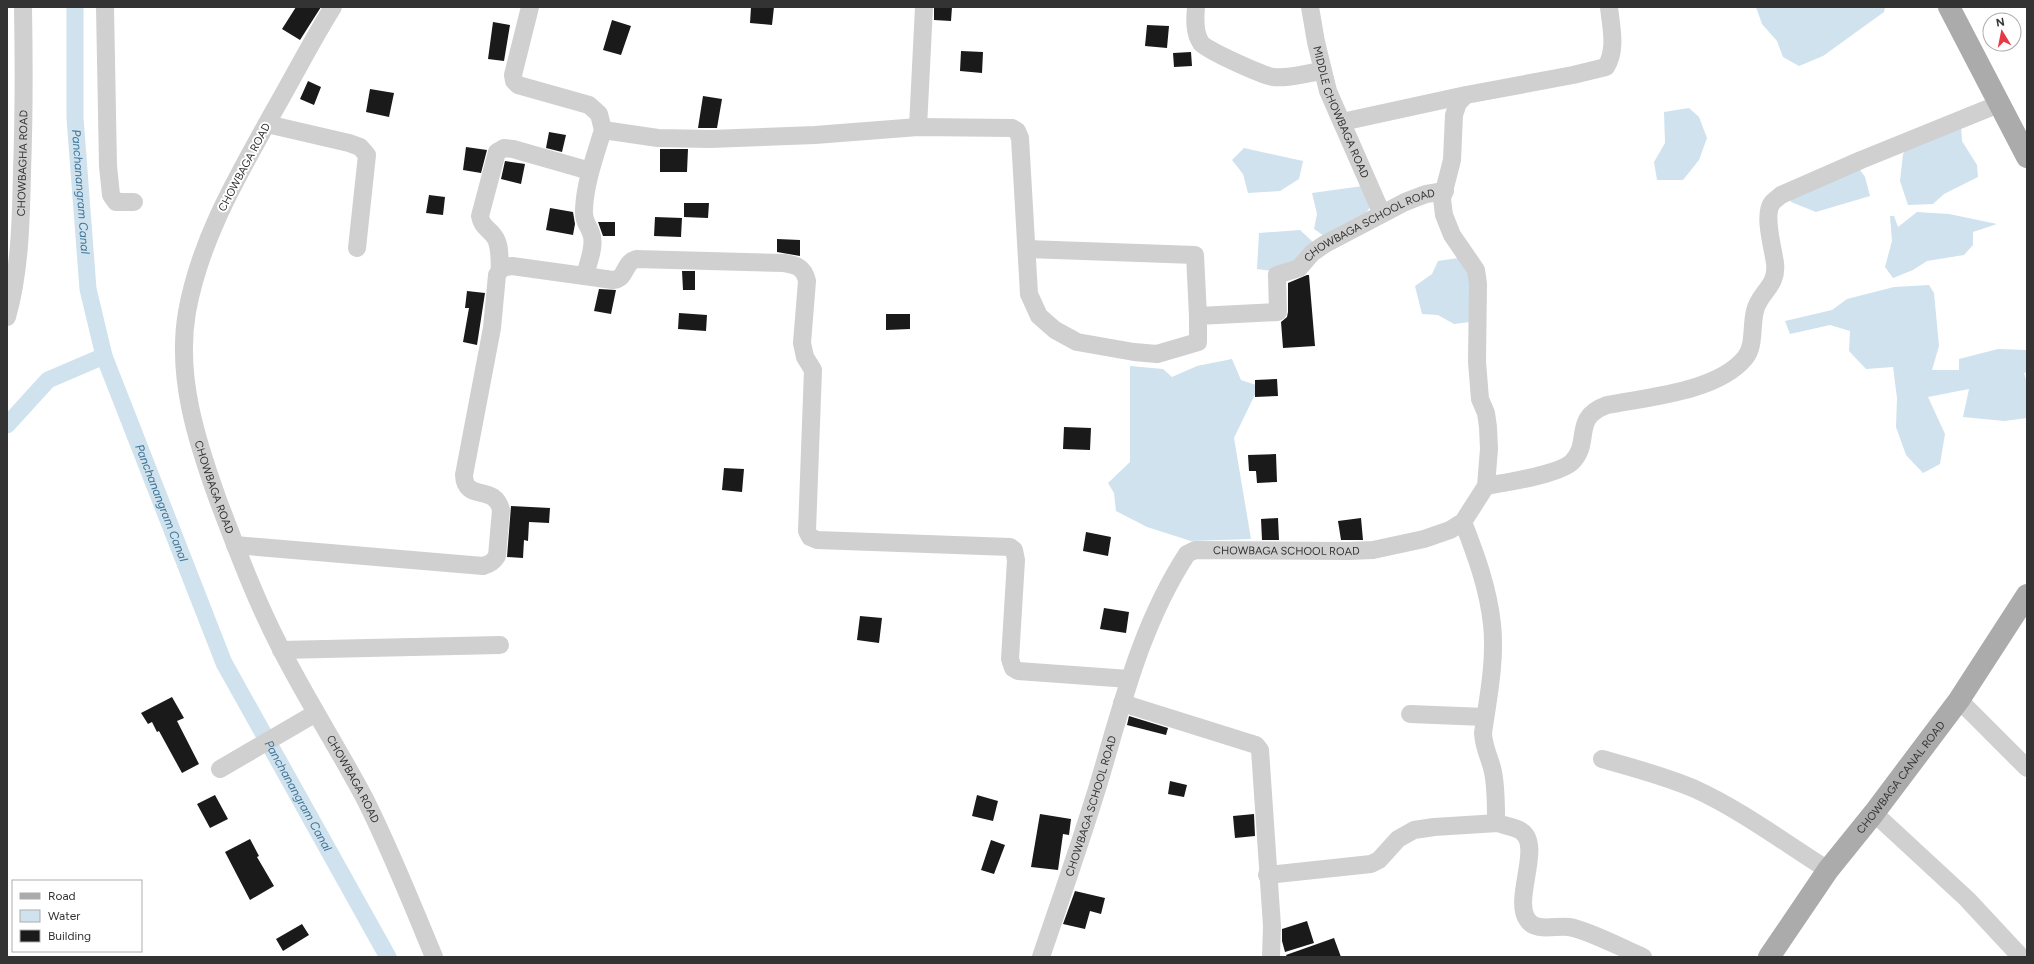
<svg xmlns="http://www.w3.org/2000/svg" width="2034" height="964" viewBox="0 0 2034 964" font-family="Figtree,sans-serif">
  <style>
    .water { fill: #cfe2ee }
    .lines { fill: none; stroke-linecap: round; stroke-linejoin: round }
    .canal { stroke: #cfe2ee; stroke-width: 17 }
    .building { fill: #1a1a1a }
    .minor { stroke: #d0d0d0; stroke-width: 18 }
    .major { stroke: #ababab; stroke-width: 22 }
    .labels { text-anchor: middle; stroke-width: 4; stroke-linejoin: round; paint-order: stroke }
    .street-label { font-size: 11px; fill: #333; stroke: #fff }
    .water-label { font-size: 12px; font-style: italic; fill: #3f7597; stroke: #fff }
  </style>
  <rect width="100%" height="100%" fill="#fff"/>
  <path class="water" d="M1756,7H1885L1884,12L1823,56L1799,66L1783,57L1777,41L1762,24Z
    M1689,108L1699,117L1707,138L1699,160L1683,180H1657L1654,162L1665,143L1664,112Z
    M1961,126L1962,141L1977,165L1978,177L1944,194L1933,204L1908,205L1900,181L1903,154L1910,143Z
    M1244,148L1303,161L1299,179L1280,191L1248,193L1243,174L1232,160Z
    M1858,167L1865,177L1870,196L1816,212L1791,202L1790,193Z
    M1363,186L1376,200L1357,224L1327,238L1314,229L1317,214L1312,193Z
    M1917,212L1949,214L1997,224L1973,232V245L1964,255L1927,261L1913,270L1893,278L1885,267L1892,241L1890,216H1894L1898,227Z
    M1300,230L1313,242L1308,261L1280,272L1257,269L1259,233Z
    M1465,257L1479,273L1470,322L1454,324L1438,315L1422,314L1415,286L1432,274L1438,261Z
    M1929,285L1934,293L1939,346L1932,370H1959V359L1998,349L2027,350V372L2024,373L2027,383V418L2004,421L1963,417L1969,389L1928,397L1945,434L1940,464L1923,473L1906,455L1896,427L1897,398L1893,367L1866,369L1849,351L1850,331L1830,325L1790,334L1785,321L1832,310L1847,299L1894,287Z
    M1232,359L1241,380L1259,386L1234,438L1251,539L1191,541L1147,527L1116,511L1114,493L1108,483L1130,462V366L1163,369L1172,377L1197,366Z"/>
  <g class="lines">
    <g class="canal">
      <path id="s1" d="M75,7V118L88,289L104,356L224,663L388,957"/>
      <path d="M7,425L48,380L104,356"/>
    </g>
  </g>
  <path class="building" d="M296,7H321L300,40L282,29Z
    M751,7H774L772,25L750,23Z
    M934,7H952L951,21L934,20Z
    M612,20L631,26L621,55L603,50Z
    M493,22L510,25L504,61L488,59Z
    M1147,25L1169,26L1167,48L1145,46Z
    M961,51L983,52L982,73L960,71Z
    M1191,52L1192,66L1174,67L1173,53Z
    M308,81L321,87L314,105L300,99Z
    M370,89L394,93L389,117L366,112Z
    M703,96L722,99L717,128H698Z
    M549,132L566,135L562,152L546,148Z
    M466,147L487,150L481,173L463,170Z
    M660,149H688L687,172H660Z
    M505,161L525,164L521,184L501,179Z
    M429,195L445,197L443,215L426,213Z
    M684,203H709L708,218L684,217Z
    M550,208L573,212L575,224L573,235L546,230Z
    M655,217L682,218L681,237L654,236Z
    M598,222H615V236H603Z
    M777,239L800,240V256L777,252Z
    M682,271H695V290H683Z
    M1307,275H1309L1315,346L1283,348L1281,322L1287,317L1288,312V283Z
    M599,289L616,290L611,314L594,311Z
    M467,291L485,293L477,345L463,342L469,308H465Z
    M679,313L707,315L706,331L678,329Z
    M886,314H910V329L886,330Z
    M1277,379L1278,396L1255,397V380Z
    M1064,427L1091,428L1090,450L1063,449Z
    M1276,454L1277,482L1257,483L1256,471H1249L1248,455Z
    M724,468L744,469L742,492L722,490Z
    M511,506L550,508L549,523L529,522L528,541L524,540L523,558L507,557Z
    M1278,518L1279,540H1262L1261,519Z
    M1361,518L1363,540H1341L1338,521Z
    M1086,532L1111,537L1108,556L1083,551Z
    M1104,608L1129,612L1126,633L1100,629Z
    M860,616L882,618L879,643L857,640Z
    M172,697L184,718L177,721L199,764L182,773L159,731L157,732L152,722L148,724L141,713Z
    M1129,716L1168,728L1166,735L1127,725Z
    M1170,781L1187,785L1184,797L1168,794Z
    M215,795L228,819L210,828L197,804Z
    M977,795L998,801L993,821L972,816Z
    M1040,814L1071,819L1069,835L1063,834L1058,870L1031,867Z
    M1254,814L1255,836L1235,838L1233,816Z
    M250,839L259,856L257,857L274,886L250,900L225,852Z
    M991,840L1005,845L994,874L981,870Z
    M1075,891L1105,898L1101,914L1090,911L1085,929L1063,924Z
    M1307,921L1314,943L1285,952L1282,941V929Z
    M302,924L309,935L283,951L276,939Z
    M1334,938L1341,957H1287L1286,955Z"/>
  <g class="lines">
    <g class="minor">
      <path d="M105,7L108,166L111,195L116,202H134"/>
      <path id="s2" d="M333,7C311,42 292,80 271,116C236,179 200,240 187,312C176,376 196,439 218,500C237,550 256,601 281,649C307,700 338,748 365,799C391,851 412,904 434,957"/>
      <path d="M530,7L513,75L514,81L518,85L589,105L599,114L603,130C595,156 585,183 584,210C583,220 588,225 591,233C596,245 588,263 585,275"/>
      <path d="M1196,7C1195,18 1194,33 1201,43C1208,51 1262,75 1273,77C1289,79 1306,73 1322,71"/>
      <path id="s3" d="M1310,7L1316,42L1328,91L1382,214"/>
      <path d="M1342,122L1466,95"/>
      <path d="M267,124L349,143L360,147L367,155L357,248"/>
      <path d="M918,127L924,7"/>
      <path id="s4" d="M603,130L658,138L710,139L815,135L918,127L1012,128L1017,131L1020,138L1029,294L1039,316L1055,330L1077,342L1134,352L1157,354L1198,342V316L1278,312L1277,275L1299,268L1312,253L1325,244L1405,202L1426,194L1445,191"/>
      <path d="M1027,249L1195,255L1198,316"/>
      <path d="M500,270C499,259 501,245 494,236C488,228 482,227 480,216L497,152L504,148L513,149L590,171"/>
      <path id="s5" d="M7,317C20,272 21,219 22,172C24,117 24,62 23,7"/>
      <path d="M1486,486C1507,482 1558,475 1572,462C1592,442 1571,418 1607,405C1647,397 1717,392 1745,358C1755,346 1751,326 1755,311C1759,292 1778,287 1775,263C1773,248 1763,215 1772,203C1774,200 1778,198 1781,195L1861,160L1999,104"/>
      <path d="M1463,522C1476,555 1488,588 1492,624C1496,660 1488,698 1483,733C1484,750 1490,757 1493,772C1496,787 1496,803 1496,818L1498,823C1505,826 1515,827 1521,831C1543,845 1513,898 1527,919C1535,933 1556,925 1569,927C1588,930 1624,949 1643,957"/>
      <path d="M235,545L483,566C490,564 493,562 497,556L501,510C495,483 465,503 464,475L492,328L497,275C501,268 504,267 512,266L613,280C627,279 623,263 636,259L784,263C796,265 804,267 807,281L802,343L805,357L813,370L807,531L810,537L817,540L1010,547L1014,550L1016,560L1010,659L1013,668L1018,671L1129,679"/>
      <path d="M281,650L500,645"/>
      <path d="M1959,700L2027,768"/>
      <path d="M1122,703L1256,745L1260,750L1272,926L1271,957"/>
      <path d="M1410,714L1485,717"/>
      <path d="M1602,759C1634,768 1665,776 1695,789C1741,810 1785,843 1828,870"/>
      <path d="M220,769L316,713"/>
      <path d="M1874,813L1967,899L2021,957"/>
      <path d="M1267,875L1371,864L1379,860L1398,839L1414,830L1434,827L1498,823"/>
      <path id="s6" d="M1041,957C1061,898 1082,839 1100,779C1123,701 1142,623 1187,554L1195,550L1348,551L1373,550L1424,539L1450,530L1463,522L1486,486L1489,449L1488,427L1486,413L1480,399L1477,362L1478,284L1476,270L1452,235L1444,215L1442,199L1452,160L1454,115L1458,103L1466,95L1573,75L1606,67C1617,49 1611,27 1609,7"/>
    </g>
    <g class="major">
      <path d="M1949,7L2027,157"/>
      <path id="s7" d="M1769,957L1828,870L1874,813L1959,700L2027,595"/>
    </g>
  </g>
  <g class="labels">
    <g class="street-label">
      <text dy="4" stroke="none"><textPath href="#s3" startOffset="110">MIDDLE CHOWBAGA ROAD</textPath></text>
      <text dy="4" stroke="none"><textPath href="#s5" startOffset="155">CHOWBAGHA ROAD</textPath></text>
      <text transform="translate(244 167) rotate(-62)" y="4">CHOWBAGA ROAD</text>
      <text dy="4" stroke="none"><textPath href="#s4" startOffset="1024">CHOWBAGA SCHOOL ROAD</textPath></text>
      <text dy="4" stroke="none"><textPath href="#s2" startOffset="519">CHOWBAGA ROAD</textPath></text>
      <text dy="4" stroke="none"><textPath href="#s6" startOffset="530">CHOWBAGA SCHOOL ROAD</textPath></text>
      <text dy="4" stroke="none"><textPath href="#s7" startOffset="223">CHOWBAGA CANAL ROAD</textPath></text>
      <text dy="4" stroke="none"><textPath href="#s2" startOffset="843">CHOWBAGA ROAD</textPath></text>
      <text dy="4" stroke="none"><textPath href="#s6" startOffset="159">CHOWBAGA SCHOOL ROAD</textPath></text>
    </g>
    <g class="water-label">
      <text dy="4" stroke="none"><textPath href="#s1" startOffset="185">Panchanangram Canal</textPath></text>
      <text dy="4" stroke="none"><textPath href="#s1" startOffset="509">Panchanangram Canal</textPath></text>
      <text dy="4" stroke="none"><textPath href="#s1" startOffset="833">Panchanangram Canal</textPath></text>
    </g>
  </g>
  <rect width="2034" height="964" fill="none" stroke="#333333" stroke-width="16"/>
  <rect x="12" y="880" width="130" height="72" fill="#ffffff" stroke="#adadad"/>
  <rect x="20" y="893" width="20" height="6" fill="#ababab" stroke="#adadad"/>
  <text x="48" y="900" font-size="12" fill="#333333">Road</text>
  <rect x="20" y="910" width="20" height="12" fill="#cfe2ee" stroke="#adadad"/>
  <text x="48" y="920" font-size="12" fill="#333333">Water</text>
  <rect x="20" y="930" width="20" height="12" fill="#1a1a1a" stroke="#adadad"/>
  <text x="48" y="940" font-size="12" fill="#333333">Building</text>
  <g transform="translate(2002 32) rotate(350)"><circle r="19" fill="#ffffff" stroke="#adadad"/>
  <path d="M0-3L7 15L0 10L-7 15Z" fill="#e63946"/>
  <text y="-6" font-size="11" font-weight="bold" text-anchor="middle" fill="#333333">N</text>
  </g>
</svg>
